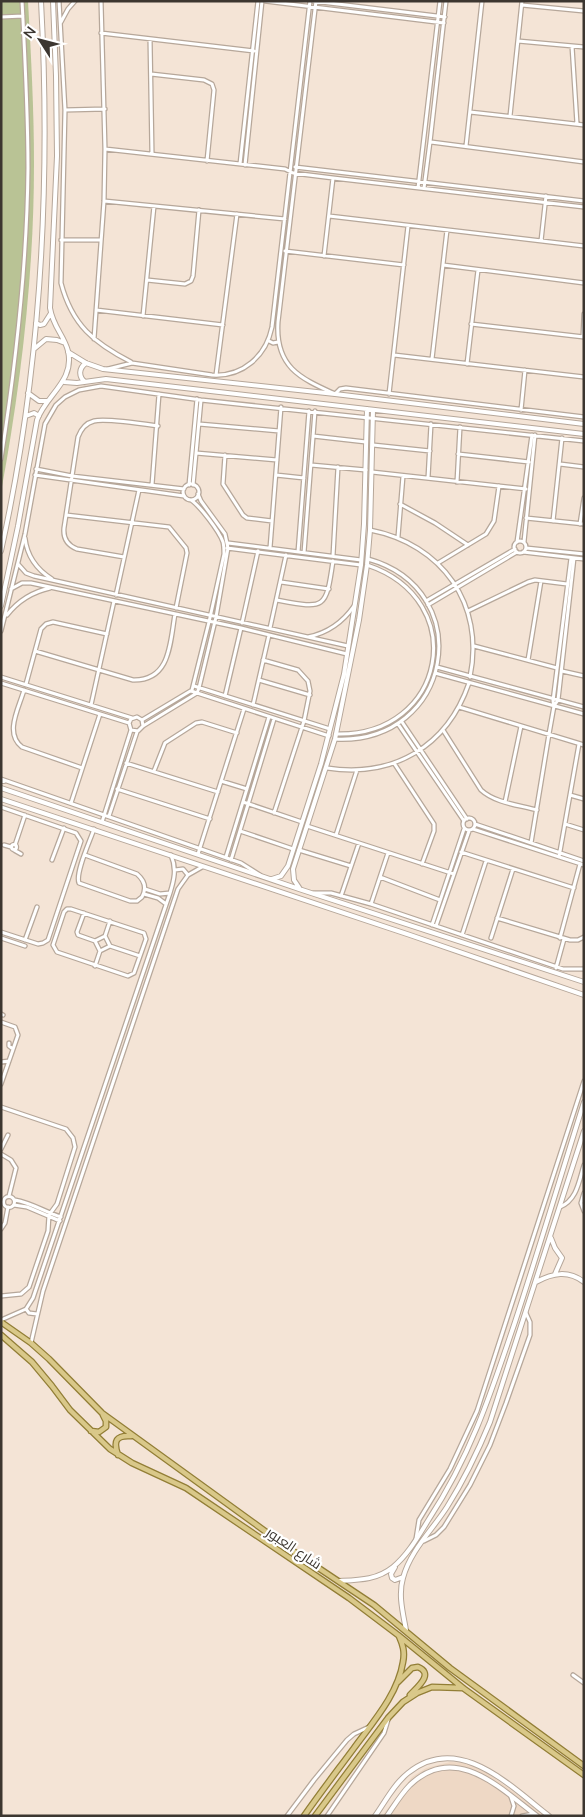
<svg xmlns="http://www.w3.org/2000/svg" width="585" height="1817" viewBox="0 0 585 1817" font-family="'Nunito Sans',Cairo,sans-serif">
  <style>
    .built { fill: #eed8c5 }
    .green { fill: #b9c395 }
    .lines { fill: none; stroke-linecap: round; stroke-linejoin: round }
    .minor-casing { stroke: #b6a79a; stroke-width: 5.5 }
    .tertiary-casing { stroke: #b6a79a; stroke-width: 6 }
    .primary-casing { stroke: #927e36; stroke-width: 7 }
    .minor { stroke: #fff; stroke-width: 3 }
    .tertiary { stroke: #fff; stroke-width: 4 }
    .primary { stroke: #d9c889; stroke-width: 4.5 }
    .labels { text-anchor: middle; stroke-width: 4.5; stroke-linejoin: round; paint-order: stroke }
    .street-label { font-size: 14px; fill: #3c3630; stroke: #fff }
  </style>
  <rect width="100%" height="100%" fill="#f4e4d6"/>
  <path class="built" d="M450,1762L467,1763L482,1769L546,1816H382L412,1777L426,1768Z"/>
  <path class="green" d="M1,1H28C31,55 34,110 34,164C34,274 21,384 1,492Z"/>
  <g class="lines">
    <g class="minor-casing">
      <path id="minor" d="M59,1L65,110L61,283C72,325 94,343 131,362
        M265,1L444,23
        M313,1L445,17
        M316,1L278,322C275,367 300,378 335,394L340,389L346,388L584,417
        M522,5L584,11
        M1,17L23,16
        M61,22L68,9L75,1
        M101,33L254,51
        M150,39L152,154
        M518,41L584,47
        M572,46L577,124
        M151,74L204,80L212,84L214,90L207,161
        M65,110L105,109
        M470,112L584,125
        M510,116L522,1
        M431,142L584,162
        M466,146L482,1
        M105,149L285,169L293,173L333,178L584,207
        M240,164L258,1
        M245,165L262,1
        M295,167L584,201
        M418,188L440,1
        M424,188L430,142L446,1
        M104,201L285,219
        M329,216L584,246
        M61,240H101
        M541,241L546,196
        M285,251L404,265
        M324,256L333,178
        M443,265L584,283
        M147,280L185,284L191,281L193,276L199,210
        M96,310L223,325
        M143,316L154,206
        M471,324L584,337
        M583,337L584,314
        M94,339L104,201L105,149L101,1
        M269,341L273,343L278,342
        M394,355L584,377
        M432,359L447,230
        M467,364L478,270
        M108,369L132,363L212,375C243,377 266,356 272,327L310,1
        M216,375L237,214
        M389,394L408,226
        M521,410L525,370
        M199,424L279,431
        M313,436L366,442
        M373,445L430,451
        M196,453L277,460
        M458,454L529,462
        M225,455L223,484L243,515L247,518L272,521
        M1,459C16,363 27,266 28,168C28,113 25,57 22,1
        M560,464L584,467
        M311,465L366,470
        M36,469L72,476L184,489
        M372,472L526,489
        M35,475L184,496
        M276,475L304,478
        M428,478L431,424
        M457,482L460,427
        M183 492a8 8 0 1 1 16 0a8 8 0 1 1-16 0Z
        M152,485L159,394
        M189,485L197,399
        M193,485L201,400
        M400,504L435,523L468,545
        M66,515L169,527L186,548L187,553L176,608
        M526,518L584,524
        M553,521L562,438
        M580,524L584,498
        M370,530C442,544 485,604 470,677
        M398,537L403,476
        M25,538C27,556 36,569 52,579
        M514 547a6 6 0 1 1 12 0a6 6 0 1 1-12 0Z
        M517,542L532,435
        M524,542L535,435
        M228,543L361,560
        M227,548L361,565
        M270,548L281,407
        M526,548L584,554
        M298,552L309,411
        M523,552L584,559
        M304,553L315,411
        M333,556L338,467
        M124,557L77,549C67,545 63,538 64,528L78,437C81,429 86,423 94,421C105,418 144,424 158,426
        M438,563L486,534L494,521L499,486
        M18,564L26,573L34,576L348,646
        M281,582L329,589
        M11,589L22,583H31L241,628L347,654
        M116,595L139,490
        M277,600C325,609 326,610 333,561
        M426,601L515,549
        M428,605L517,552
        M468,611L528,582L535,580L567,584
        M7,615C18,601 32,592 50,588
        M242,623L258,551
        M270,628L286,555
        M1,631L25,534L45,424L56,405L65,397L79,390L101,386L201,400L584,441
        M308,637C327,633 343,622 354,606
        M474,646L557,668
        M35,651L133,680C171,681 170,642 175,614
        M263,660L298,670L308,681L310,691L304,721L274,813
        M528,660L541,581
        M437,667L584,707
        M562,671L584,676
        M435,673L584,714
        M1,677L132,718
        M259,680L310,695
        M1,683L129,723
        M26,684L41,629L46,624L53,622L107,634
        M194,686L330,729
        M24,690C19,708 4,733 22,747L82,768
        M191,691L329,736
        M225,696L241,628
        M91,705L114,601
        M253,705L269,635
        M554,706L553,701L571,558
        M459,707L584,745
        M142,720L192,690L209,622L224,554C224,550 224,546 223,542C219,531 200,506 191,500
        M402,722L467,819
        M398,724L464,821
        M143,726L142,720L137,717L131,719L129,723L131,730L138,731L143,726L197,693L199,688L216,617L228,548L225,534L201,501L198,494
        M443,730L481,790C495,803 519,805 537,810
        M336,734C446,737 472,600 367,565
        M335,739C453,745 479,590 368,559
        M126,763L218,792
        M394,763L434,824V831L422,864
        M327,768C393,778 447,747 469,683
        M154,771L165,743L196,723L202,722L237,733
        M1,779L241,863L260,875
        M221,781L247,789
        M117,789L210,819
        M570,795L584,799
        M243,802L302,822
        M505,802L521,726
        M71,803L100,714
        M1,807L76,833L81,841L48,940L43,943L38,944L1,932
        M109,816L137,732
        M463 824a6 6 0 1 1 12 0a6 6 0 1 1-12 0Z
        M102,822L131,730
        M475,824L584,861
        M565,824L584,830
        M307,826L454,874
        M473,829L584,865
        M240,831L293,849
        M336,835L357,770
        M531,843L549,734L554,706L558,700L574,558
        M11.5 847a2.5 2.5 0 1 1 5 0a2.5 2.5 0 1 1-5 0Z
        M4,845L11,847
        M15,845L25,815
        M14,850L21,854
        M299,850L351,866
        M461,852L574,888
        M198,854L244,709
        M85,855L137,874C144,880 147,888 142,897L137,901H130L79,883C75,873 90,841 94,829
        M226,857L269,717
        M559,857L579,744
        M52,860L64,828
        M231,860L274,719
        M175,870L183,869L188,875
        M380,877L440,900
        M145,889L160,894L170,893
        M314,893H331L371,904L563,969H584
        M144,894L158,898L166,904
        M341,896L359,843
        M371,904L388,853
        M67,909H71L144,933L146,939L134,973L128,976L57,952L53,945L64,912Z
        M84,913L77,932L78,935L95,941L105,936L110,946L100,951L95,941
        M497,918L570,940H578L584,937
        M432,925L464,829
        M436,926L469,831
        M462,935L486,861
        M105,936L110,921
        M1,938L25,946
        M491,938L513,869
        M560,938L580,864
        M25,940L37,907
        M110,946L140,956
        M95,966L100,951
        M556,968L564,939
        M1,1014L3,1015
        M1,1022L15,1027L18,1035L1,1084
        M9,1043V1046L13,1049
        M1,1062L9,1061
        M1,1107L66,1129L73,1138L75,1147L57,1204L49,1215L48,1231L29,1287L21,1294L1,1296
        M1,1149L8,1135
        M1,1154L11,1160L16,1168L9,1196
        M584,1193L581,1203L584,1211
        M3.5 1202a5.5 5.5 0 1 1 11 0a5.5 5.5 0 1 1-11 0Z
        M15,1200C32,1203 45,1212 61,1217
        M14,1205L27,1207L60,1221
        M560,1207C577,1200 579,1181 584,1165
        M1,1229L5,1223L8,1207
        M26,1309L29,1313L37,1314
        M1,1320L26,1309L33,1298L170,893C174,880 177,869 171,855
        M31,1343L43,1291L178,889L188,875L202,867
        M416,1539L419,1520L450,1469L477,1411L584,1081
        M424,1541L436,1535L444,1527L470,1485L490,1445L506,1403L530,1335V1322L526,1313
        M573,1675L584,1683
        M511,1797L514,1806L511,1816
        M287,1816L314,1780L347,1740L354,1734L369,1727
        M327,1816L384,1733L388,1720
        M522,1816L534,1814"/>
    </g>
    <g class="tertiary-casing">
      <path id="tertiary" d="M36,323L40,325L44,324L51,313
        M34,349L46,339L57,340L65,343
        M68,352L86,363L103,369L335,394L584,424
        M64,382L77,383L106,379L584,434
        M85,382C78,376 79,368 86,363
        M28,393L39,401H48
        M26,416L34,413L39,416
        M1,551C41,371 51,185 41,1
        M1,606L18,526L37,420C46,395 75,381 68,351C64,335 53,327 50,308L57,156L56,76L53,1
        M1,781H4
        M1,788L302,890L584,982
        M1,799L410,935L584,995
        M272,879L281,876L288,866L321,764L344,674L361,565L364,524L367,409
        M300,889L294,880L293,869L335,739L359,620L367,565L370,530L373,410
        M551,1238L555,1248L562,1258L555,1274
        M536,1282C553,1273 568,1270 584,1282
        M395,1567L391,1574L392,1578L395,1580L403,1577
        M339,1581C359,1580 377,1580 393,1567C408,1555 419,1535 429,1519C471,1455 491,1393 515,1322C539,1249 561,1175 584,1102
        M406,1630C403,1613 398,1595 403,1578C410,1551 433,1529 447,1507C464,1480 478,1451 490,1422L584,1131
        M375,1816C385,1802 394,1784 408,1773C459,1732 510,1786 549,1816
        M387,1816C394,1806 401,1794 410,1785C455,1742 500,1788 537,1816"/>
    </g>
    <g class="primary-casing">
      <path id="primary" d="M1,1322L31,1343L49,1359L102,1413L287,1547L374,1605L450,1668L584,1766
        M1,1335L32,1362L52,1386L70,1410L110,1449L132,1463L186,1488L349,1598L398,1635L463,1688L584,1775
        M91,1431L99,1432L106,1427V1421L103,1415
        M118,1455C113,1441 116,1435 131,1436
        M398,1682L412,1668L418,1667C435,1674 416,1688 410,1695
        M304,1816C320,1793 337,1771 354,1748C373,1722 398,1694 403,1662C405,1652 403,1645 399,1636
        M315,1816L388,1718L403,1702L417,1693L432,1687L463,1688"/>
    </g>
    <use href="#minor" class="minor"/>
    <use href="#tertiary" class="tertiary"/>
    <use href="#primary" class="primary"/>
  </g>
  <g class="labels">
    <g class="street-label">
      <text transform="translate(294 1548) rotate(34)" y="5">شارع العبور</text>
    </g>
  </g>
  <rect width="585" height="1817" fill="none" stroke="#3c3630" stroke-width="5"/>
  <g transform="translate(40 40) rotate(306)" stroke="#ffffff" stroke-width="4" paint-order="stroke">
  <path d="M0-4L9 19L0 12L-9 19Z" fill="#3c3630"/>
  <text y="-8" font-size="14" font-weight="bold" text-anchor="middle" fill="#3c3630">N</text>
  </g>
</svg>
